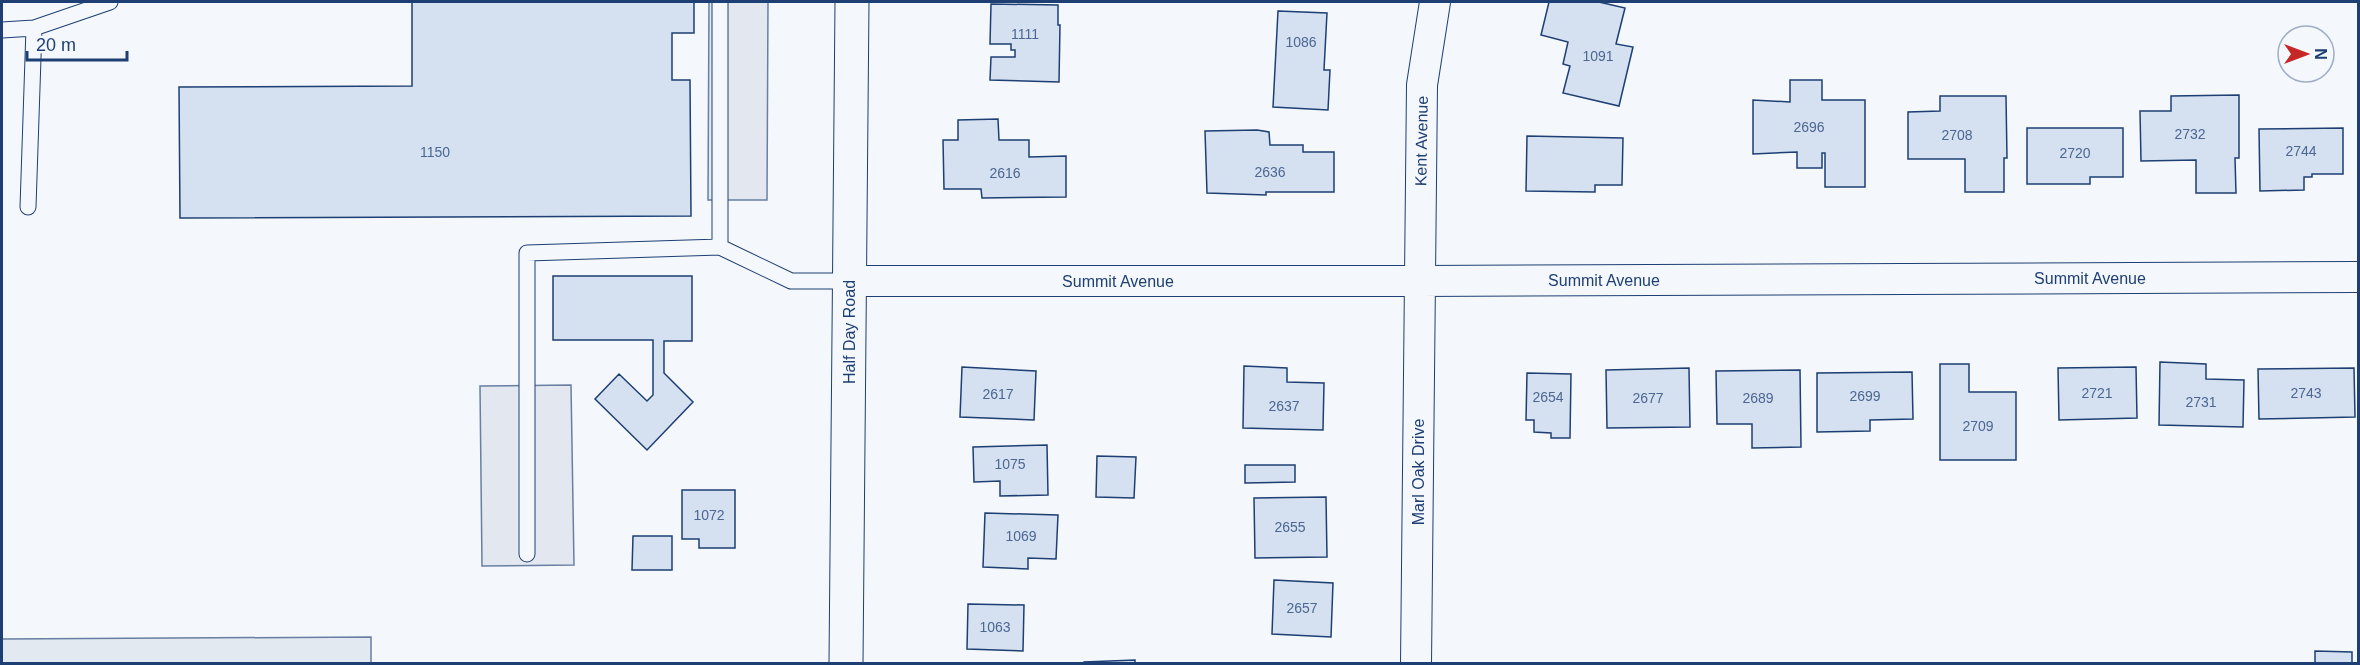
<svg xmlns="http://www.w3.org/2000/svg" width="2360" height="665" viewBox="0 0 2360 665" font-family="Helvetica,sans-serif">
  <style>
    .green { fill: #e3e9f0; stroke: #687fa3; stroke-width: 1.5 }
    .parking { fill: #e3e8f0; stroke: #687fa3; stroke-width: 1.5 }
    .building { fill: #d5e0f0; stroke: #1d3f73; stroke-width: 1.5 }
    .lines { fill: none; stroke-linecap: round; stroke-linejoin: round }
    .service-casing { stroke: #1d3f73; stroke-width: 17 }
    .minor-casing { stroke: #1d3f73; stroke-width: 32 }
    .secondary-casing { stroke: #1d3f73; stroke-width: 35 }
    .service { stroke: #f4f7fb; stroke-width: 15 }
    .minor { stroke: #f4f7fb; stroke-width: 30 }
    .secondary { stroke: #f4f7fb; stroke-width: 33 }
    .labels { text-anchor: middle; stroke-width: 4.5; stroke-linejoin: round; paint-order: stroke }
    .number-label { font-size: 14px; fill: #4b6792 }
    .street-label { font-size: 16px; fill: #1d3f73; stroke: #f4f7fb }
  </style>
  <rect width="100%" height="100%" fill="#f4f7fb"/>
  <path class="green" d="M371,637V663H2V639Z"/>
  <path class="parking" d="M709,2H768L767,200H708Z
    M571,385L574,565L482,566L480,386Z"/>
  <path class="building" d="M412,2H694V33H672V80H690L691,216L180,218L179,87L412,86Z
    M1549,2H1599L1625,8L1616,44L1633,47L1619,106L1563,93L1570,66L1563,64L1568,42L1541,35Z
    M991,4L1058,5V25H1060L1059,82L990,80L991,57H1015V50H1011V44H990Z
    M1278,11L1327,13L1324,70H1330L1328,110L1273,107Z
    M1790,80H1822V100H1865V187H1825V153H1822V168H1797V152L1753,154V100L1790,102Z
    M2239,95V158H2235L2236,193H2196V160L2141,161L2140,111H2171V96Z
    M1940,96H2006L2007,158H2004V192H1965V159H1908V112L1940,111Z
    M998,119L999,140H1029V157L1066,156V197L982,198L981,189H944L943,140H958V120Z
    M2027,128H2123V177H2090V184H2027Z
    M2343,128V174H2312V177H2304V190L2260,191L2259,129Z
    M1257,130L1269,132L1270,145H1303V152H1334V192H1266V195L1207,193L1205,131Z
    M1527,136L1623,138L1622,185H1595V192L1526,191Z
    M553,276H692V341H664V373L693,402L647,450L595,399L619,374L647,401L653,395V340H553Z
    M2160,362L2206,364V379L2244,380L2243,427L2159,425Z
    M1940,364H1969V392H2016V460H1940Z
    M1244,366L1287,368V382L1324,383L1323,430L1243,428Z
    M962,367L1036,371L1034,420L960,417Z
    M2136,367L2137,418L2059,420L2058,368Z
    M1689,368L1690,427L1607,428L1606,370Z
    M2354,368L2355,417L2259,419L2258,369Z
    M1800,370L1801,447L1752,448V424H1717L1716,371Z
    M1912,372L1913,419L1870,420V431L1817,432V373Z
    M1527,373L1571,374L1570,438H1551V433L1534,432V420H1526Z
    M1047,445L1048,495L1000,496V481L974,482L973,447Z
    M1097,456L1136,457L1134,498L1096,497Z
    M1245,465H1295V482L1245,483Z
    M682,490H735V548H699V539H682Z
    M1326,497L1327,557L1255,558L1254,498Z
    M985,513L1058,515L1056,559L1028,558V569L983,567Z
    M633,536H672V570H632Z
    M1274,580L1333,583L1331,637L1272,634Z
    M968,604L1024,605L1023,651L967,649Z
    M2315,651L2352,652V664H2315Z
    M1135,660V664H1084V662Z"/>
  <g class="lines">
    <g class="service-casing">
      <path id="service" d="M720,2V247
        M2,30L34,28L110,2
        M28,207L34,28
        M527,554V253L720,247L791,281H849"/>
    </g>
    <g class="minor-casing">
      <path id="minor" d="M849,281H1419L2358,277
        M1416,664L1422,85L1435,2"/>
    </g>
    <g class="secondary-casing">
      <path id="secondary" d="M846,664L852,2"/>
    </g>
    <use href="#service" class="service"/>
    <use href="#minor" class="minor"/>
    <use href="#secondary" class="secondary"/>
  </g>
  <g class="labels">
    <g class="number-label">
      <text x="1025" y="39">1111</text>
      <text x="1301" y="47">1086</text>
      <text x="1598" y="61">1091</text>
      <text x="1809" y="132">2696</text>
      <text x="2190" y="139">2732</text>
      <text x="1957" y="140">2708</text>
      <text x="2301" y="156">2744</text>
      <text x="435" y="157">1150</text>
      <text x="2075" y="158">2720</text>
      <text x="1270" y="177">2636</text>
      <text x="1005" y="178">2616</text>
      <text x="2097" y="398">2721</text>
      <text x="2306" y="398">2743</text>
      <text x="998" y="399">2617</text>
      <text x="1865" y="401">2699</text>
      <text x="1548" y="402">2654</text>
      <text x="1648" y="403">2677</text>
      <text x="1758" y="403">2689</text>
      <text x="2201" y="407">2731</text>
      <text x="1284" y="411">2637</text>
      <text x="1978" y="431">2709</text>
      <text x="1010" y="469">1075</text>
      <text x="709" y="520">1072</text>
      <text x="1290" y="532">2655</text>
      <text x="1021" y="541">1069</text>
      <text x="1302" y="613">2657</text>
      <text x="995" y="632">1063</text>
    </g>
    <g class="street-label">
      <text transform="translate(1421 141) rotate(-89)" y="6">Kent Avenue</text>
      <text x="2090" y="284">Summit Avenue</text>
      <text x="1604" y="286">Summit Avenue</text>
      <text x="1118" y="287">Summit Avenue</text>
      <text transform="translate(849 332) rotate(-90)" y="6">Half Day Road</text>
      <text transform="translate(1418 472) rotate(-90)" y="6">Marl Oak Drive</text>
    </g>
  </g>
  <rect width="2360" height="665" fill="none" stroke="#1d3f73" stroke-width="6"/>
  <g transform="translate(2306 54) rotate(90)"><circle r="28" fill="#f4f7fb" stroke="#9eadc5" stroke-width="1.5"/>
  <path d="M0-4.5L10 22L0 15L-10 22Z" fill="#c62828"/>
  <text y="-9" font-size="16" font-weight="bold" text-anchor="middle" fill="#1d3f73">N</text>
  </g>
  <path d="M27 51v9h100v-9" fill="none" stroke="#1d3f73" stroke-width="3"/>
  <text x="36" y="51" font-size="18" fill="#1d3f73" stroke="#f4f7fb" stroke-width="4.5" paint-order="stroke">20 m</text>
</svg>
